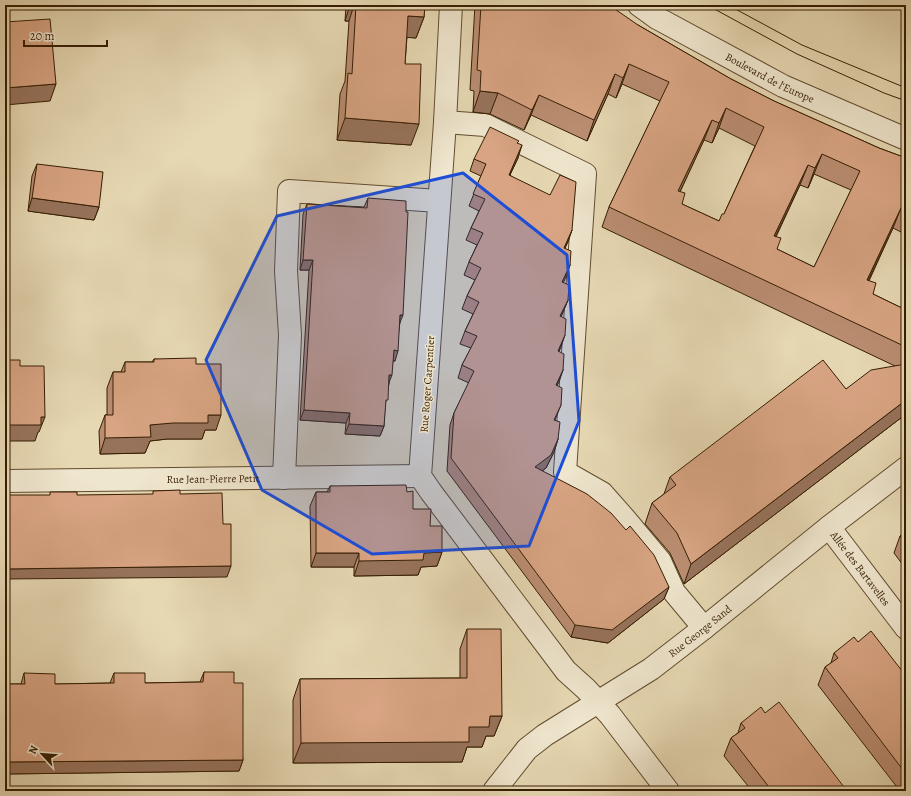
<svg xmlns="http://www.w3.org/2000/svg" width="911" height="796" viewBox="0 0 911 796" font-family="Alegreya,serif">
  <style>
    .lines { fill: none; stroke-linecap: round; stroke-linejoin: round }
    .minor-casing { stroke: #624c2f; stroke-width: 24 }
    .minor { stroke: #efe6ce; stroke-width: 22 }
    .tram { stroke: #361e03; stroke-width: 1 }
    .wall { fill: #ba8d71; stroke: #361e03; fill-rule: evenodd }
    .shaded-wall { fill: #97735c; stroke: #361e03 }
    .building { fill: #d8a483; stroke: #361e03; fill-rule: evenodd }
    .marked { fill: #1d4ed8; fill-opacity: 0.2; stroke: #1d4ed8; stroke-width: 3; stroke-linejoin: round }
    .labels { text-anchor: middle; stroke-width: 3; stroke-linejoin: round; paint-order: stroke }
    .street-label { font-size: 11px; fill: #361e03; stroke: #efe6ce }
  </style>
  <rect width="100%" height="100%" fill="#e6d8b3"/>
  <filter id="stains"><feTurbulence type="fractalNoise" baseFrequency=".005" numOctaves="4"/><feColorMatrix values="0 0 0 0 .2 0 0 0 0 .09 0 0 0 0 .02 0 0 0 .5 -.17"/></filter>
  <radialGradient id="worn" r=".72"><stop offset=".6" stop-color="#630" stop-opacity="0"/><stop offset="1" stop-color="#630" stop-opacity=".3"/></radialGradient>
  <g class="lines">
    <g class="minor-casing">
      <g id="minor">
        <path d="M451,5L445,122L420,476L431,492L566,671L586,689L610,715L668,791"/>
        <path id="s1" d="M639,5L657,18L783,86L906,139"/>
        <path d="M445,122L485,125L585,174L565,472L602,493L625,519L660,561L674,592L704,628"/>
        <path d="M284,478L290,335L286,271L289,191L439,201"/>
        <path id="s2" d="M5,481L420,476"/>
        <path id="s3" d="M829,527L906,628"/>
        <path id="s4" d="M494,791L527,749L545,735L651,669L704,628L829,527L906,468"/>
      </g>
    </g>
    <use href="#minor" class="minor"/>
    <path class="tram" d="M707,5L797,54L884,93L906,101
      M728,5L802,45L906,88"/>
  </g>
  <path class="wall" d="M346,5H425L424,17L416,38L407,37L405,64L411,145L337,140L340,94L345,81L349,21H345Z
    M475,5H575L581,8L638,25L731,79L774,101L879,148L906,158V221L901,232L893,228L869,281L873,294L906,310V414L684,584L670,553L645,524L652,503L664,494L670,477L846,389L895,366L602,227L609,207L660,101L622,84L616,98L608,94L587,141L531,115L524,130L490,114L473,112L474,91L470,90ZM719,128L755,146L724,214L719,221L682,204L680,192L704,140L712,143ZM814,174L851,190L814,267L777,249L776,237L800,185L808,188Z
    M518,143V158L510,175L572,230L565,248L570,265L563,282L568,300L561,317V347L559,351L563,370L557,385L561,405L555,420L558,439L554,452L546,468L542,471L669,587L664,599L608,643L571,637L447,471L450,425L454,413L469,383L458,378L462,365L471,348L460,344L465,331L473,314L462,309L467,296L475,280L464,275L469,262L477,245L466,240L471,228L479,211L469,206L481,176L470,171L474,159Z
    M37,164L99,207L94,220L28,211L32,176Z
    M368,198L400,322L395,361H393L385,406L384,426L380,436L345,434L346,423L300,420L309,270H300L303,214L307,204L364,207Z
    M154,359L196,364L216,430H205L202,439H167L150,441L145,453L100,454L99,431L105,415H107V388L113,372H121L125,362H152Z
    M330,486L407,492L413,509L430,526L442,552L437,566L421,567L418,575L354,576V567H311L310,506L316,492H327Z
    M906,531V569L894,553L900,536Z
    M467,629L502,716L494,736H486L482,747H467L462,762L293,763V700L300,679L460,678V649Z
    M858,642L906,676V791H900L818,685L825,667L831,663L834,653Z
    M204,672L234,683L243,760L239,771L5,774V684H21L24,673L55,684L110,683L114,673L145,683L200,682Z
    M765,713L847,791H752L724,756L731,738L738,733L741,723Z"/>
  <path class="shaded-wall" d="M350,5H354L349,21H345Z
    M408,16L424,17L416,38L400,37Z
    M629,64L622,84L616,98L623,78Z
    M615,74L608,94L587,141L594,120Z
    M56,84L50,101L5,105V88Z
    M480,91L498,93L490,114L473,112Z
    M539,95L531,115L524,130L532,110Z
    M726,108L719,128L712,143L719,123Z
    M345,118L419,124L411,145L337,140Z
    M712,120L704,140L671,211L678,191Z
    M522,145L518,158L504,187L509,175Z
    M822,154L814,174L808,188L815,168Z
    M808,165L800,185L766,256L774,236Z
    M32,198L99,207L94,220L28,211Z
    M901,208L893,228L859,300L867,280Z
    M906,218V221L901,232Z
    M572,230L568,242L559,260L564,248Z
    M303,260H313L309,270H300Z
    M570,265L566,277L558,294L562,282Z
    M568,300L563,312L555,329L560,316Z
    M400,315H403L399,325Z
    M565,335L561,347L553,363L558,351Z
    M394,350L398,351L395,361L390,360Z
    M563,370L559,382L551,397L556,385Z
    M389,375H392L388,385Z
    M906,400V414L684,584L691,564Z
    M304,410L350,413L346,423L300,420Z
    M208,415H221L216,430H205L202,439H167L150,441L145,453L100,454L105,438L150,425Z
    M41,417H45L39,432H38L35,441H5V425Z
    M349,424L384,426L380,436L345,434Z
    M558,439L554,452L546,468L530,480L535,467Z
    M442,552L437,566L421,567L418,575L354,576L359,561L424,553Z
    M316,553H359L354,567H311Z
    M231,566L227,577L5,579V569Z
    M669,587L664,599L608,643L571,637L575,625Z
    M490,716H502L494,736H486L482,747H467L462,762L293,763L301,743L469,727Z
    M243,760L239,771L5,774V762Z"/>
  <path class="building" d="M356,5H425L424,17L408,16L405,64H421L419,124L345,118L348,73L352,74Z
    M481,5H575L581,8L582,5H609L638,25L731,79L774,101L879,148L906,158V211L901,208L867,280L876,283L873,294L906,310V347L609,207L669,82L629,64L623,78L615,74L594,120L539,95L532,110L498,93L480,91L481,71L477,70ZM726,108L764,127L724,214H722L719,221L682,204L685,193L678,191L712,120L719,123ZM822,154L860,171L814,267L777,249L781,238L774,236L808,165L815,168Z
    M50,19L56,84L5,88V22Z
    M490,127L519,141L517,143L522,145L509,175L550,195L560,175L576,182L572,230L564,248L571,251L570,265L562,282L569,285L568,300L560,316L566,319L565,335L558,351L564,354L563,370L556,385L562,388L561,405L554,420L560,422L558,439L551,455L535,467L587,494L611,513L626,530L630,526L654,555L669,587L612,630L575,625L451,458L454,413L474,371L462,365L477,336L465,331L479,302L467,296L481,268L469,262L483,233L471,228L485,199L473,194L486,164L474,159Z
    M37,164L103,172L99,207L32,198Z
    M368,198L406,201V212H408L403,315H400L398,351L394,350L392,375H389L388,400H386L384,426L349,424L350,413L304,410L313,260H303L307,204L367,208Z
    M196,358V364H221V415H208V423H173L150,425L151,437L105,438V415H113V372H125V362H154V359Z
    M5,360H20V366H44L45,417H41V425H5Z
    M823,360L846,389L871,370L906,364V400L691,564L677,533L652,503L676,485L670,477Z
    M406,485L407,492L413,491V509H431L430,526H442V552L424,553L423,560L359,561V553H316V492H330V486Z
    M180,490V494L222,493L223,524H231V566L5,569V495H50V492H77V495L153,494V491Z
    M906,531V543L900,536Z
    M467,629H501L502,716H490L489,727H469V742L301,743L300,679L467,678Z
    M871,631L906,676V774L825,667L838,658L834,653L854,637L858,642Z
    M204,672H234V683H243V760L5,762V684H25L24,673L55,674V684L114,683V673H145V683L203,682Z
    M779,702L847,791H772L731,738L745,728L741,723L761,707L765,713Z"/>
  <path class="marked" d="M463,173L567,255L579,421L529,546L372,554L262,490L206,360L277,216Z"/>
  <g class="labels">
    <g class="street-label">
      <text dy="4" stroke="none"><textPath href="#s1" startOffset="150">Boulevard de l'Europe</textPath></text>
      <text transform="translate(427 384) rotate(-86)" y="4">Rue Roger Carpentier</text>
      <text dy="4" stroke="none"><textPath href="#s2" startOffset="208">Rue Jean-Pierre Petit</textPath></text>
      <text dy="4" stroke="none"><textPath href="#s3" startOffset="52">Allée des Bartavelles</textPath></text>
      <text dy="4" stroke="none"><textPath href="#s4" startOffset="263">Rue George Sand</textPath></text>
    </g>
  </g>
  <rect width="911" height="796" fill="none" stroke="#e6d8b3" stroke-width="20"/>
  <rect x="6" y="6" width="899" height="784" fill="none" stroke="#361e03" stroke-width="2"/>
  <rect x="10" y="10" width="891" height="776" fill="none" stroke="#361e03"/>
  <g transform="translate(42 754) rotate(296)" stroke="#efe6ce" stroke-width="3" paint-order="stroke">
  <path d="M0-3L7 15L0 10L-7 15Z" fill="#361e03"/>
  <text y="-6" font-size="11" font-weight="bold" text-anchor="middle" fill="#361e03">N</text>
  </g>
  <path d="M24 40v6h83v-6" fill="none" stroke="#361e03" stroke-width="2"/>
  <text x="30" y="40" font-size="12" fill="#361e03" stroke="#efe6ce" stroke-width="3" paint-order="stroke">20 m</text>
  <rect width="100%" height="100%" filter="url(#stains)"/>
  <rect width="100%" height="100%" fill="url(#worn)"/>
</svg>
